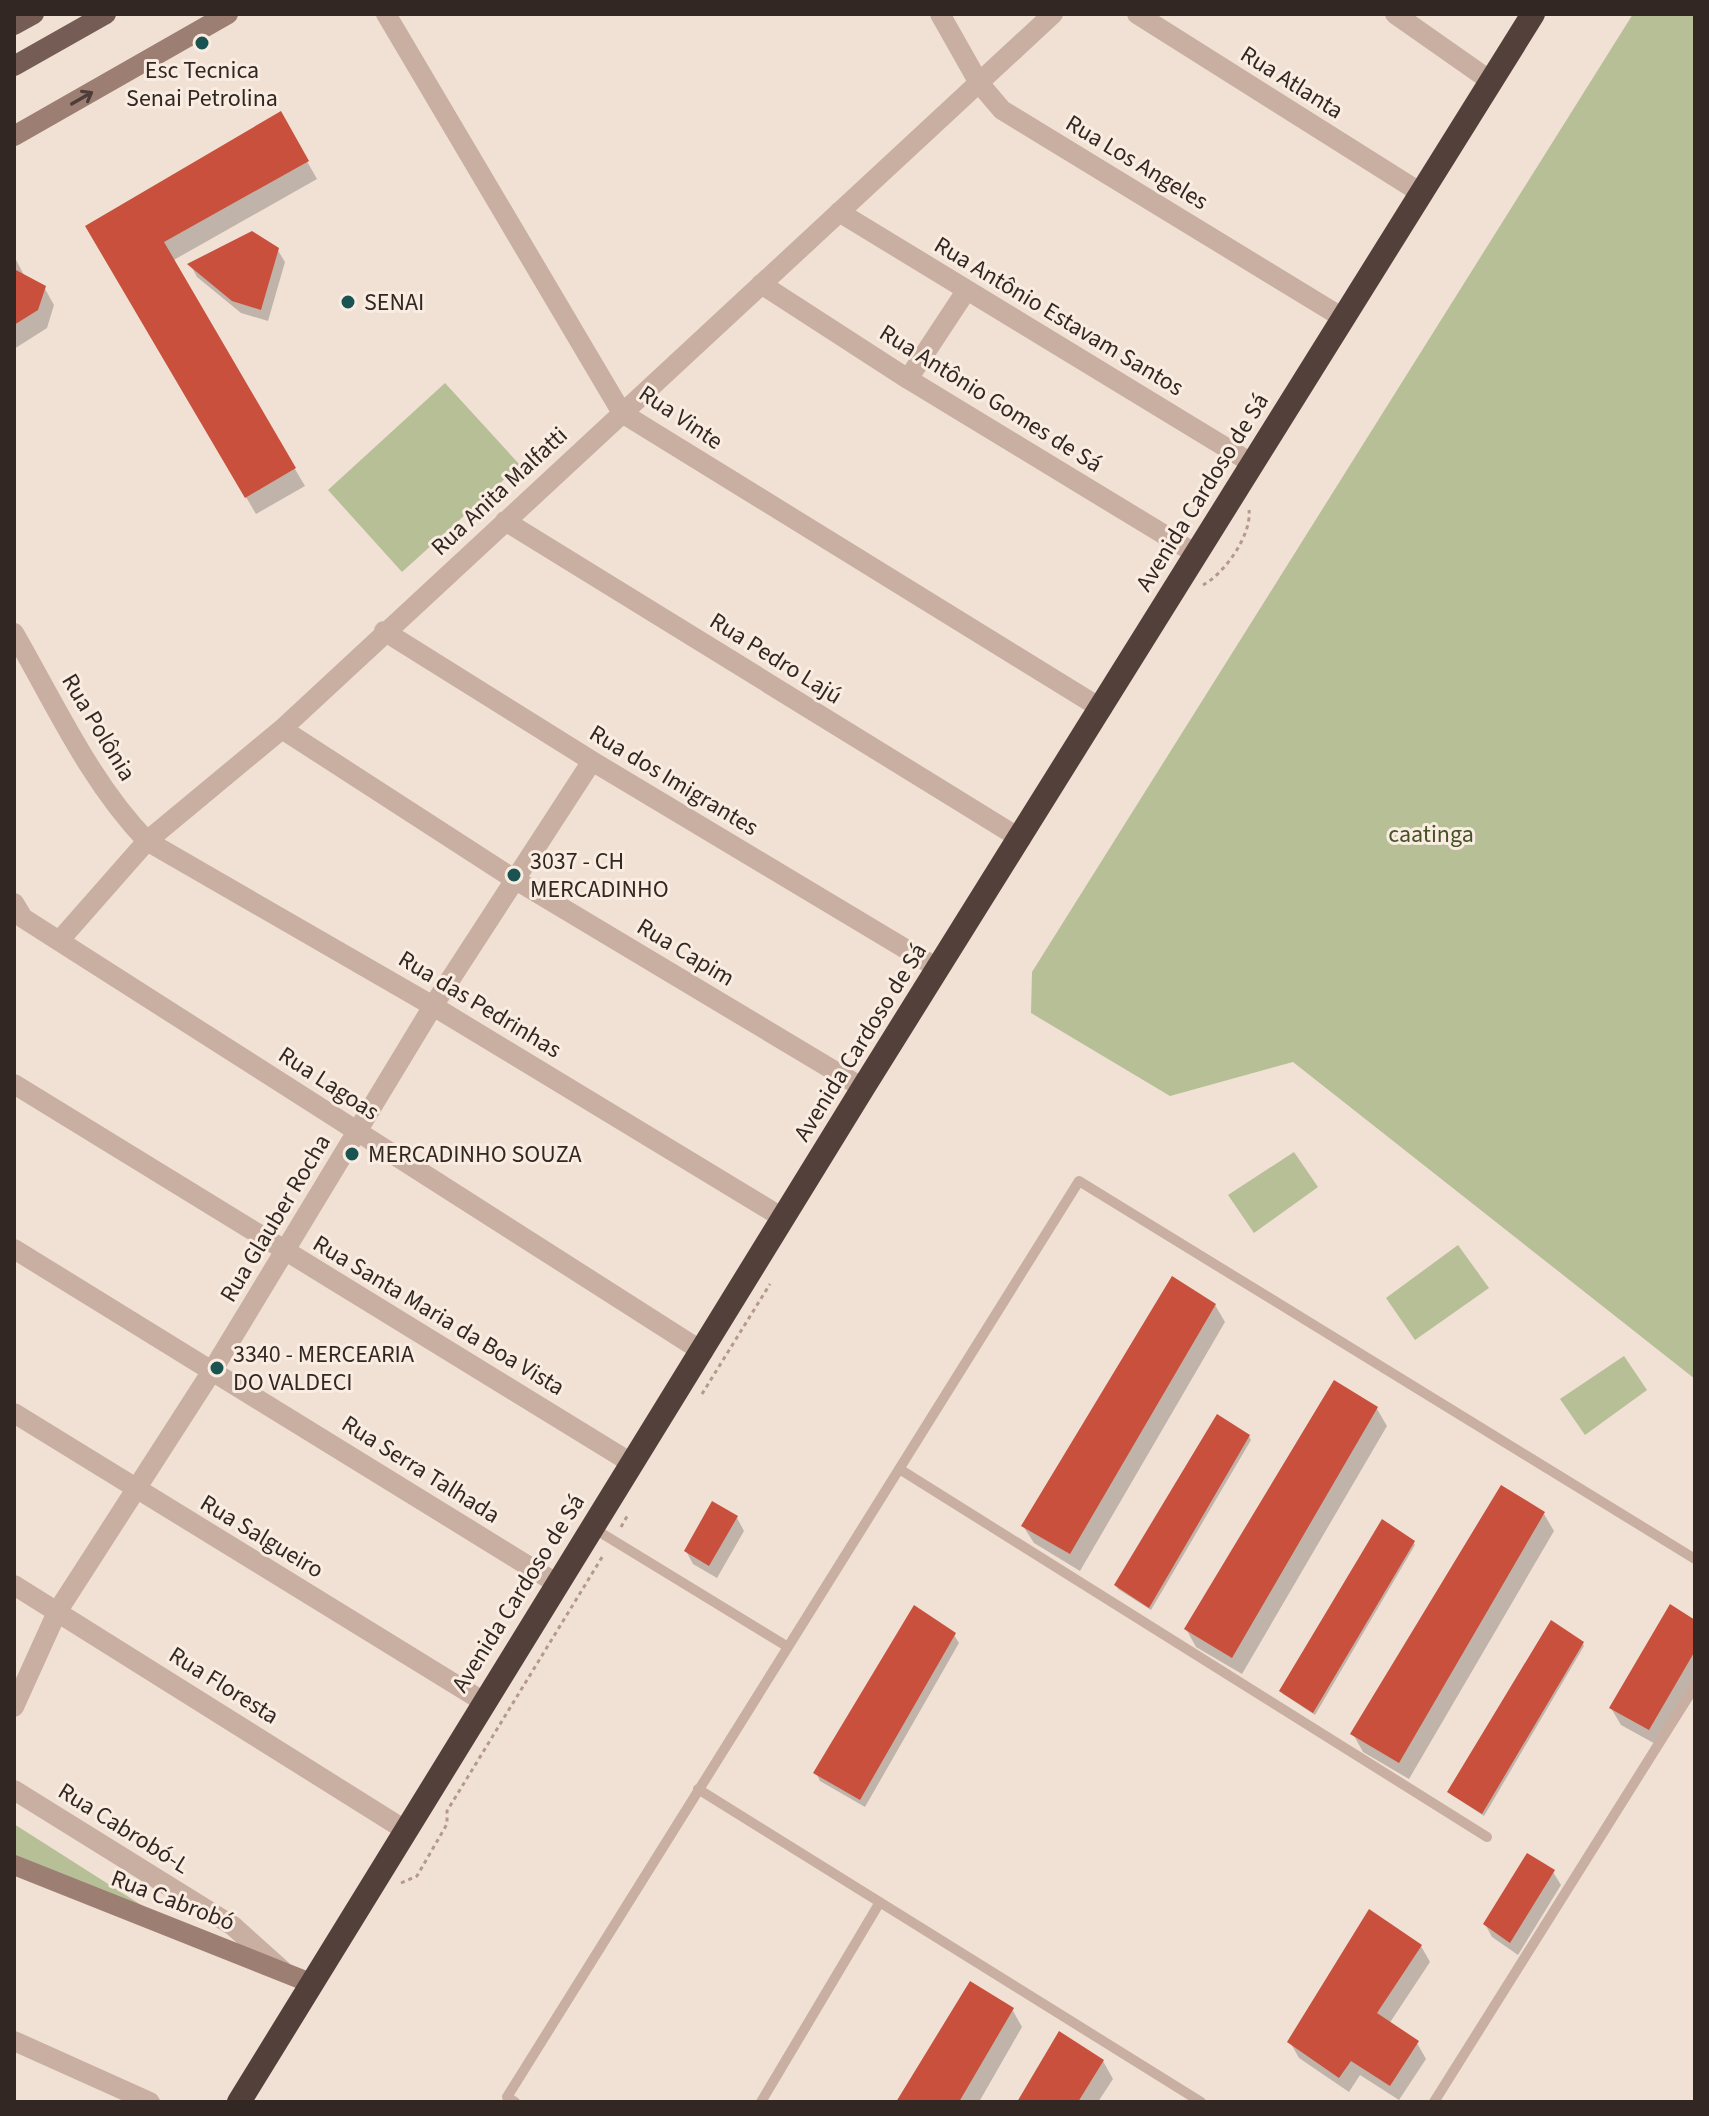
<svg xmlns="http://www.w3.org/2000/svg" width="1709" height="2116" viewBox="0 0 1709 2116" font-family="'Source Sans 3',sans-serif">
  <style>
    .green { fill: #b6bf96 }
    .shadow { fill: #0003 }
    .building { fill: #c8503c }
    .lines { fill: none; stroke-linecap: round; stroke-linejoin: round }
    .path { stroke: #b4998c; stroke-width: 3; stroke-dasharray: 4 4; stroke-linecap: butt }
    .lane { stroke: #c8afa2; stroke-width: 10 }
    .street { stroke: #c8afa2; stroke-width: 20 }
    .secondary { stroke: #9c7e73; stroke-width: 20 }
    .primary { stroke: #755c55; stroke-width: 20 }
    .highway { stroke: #54403b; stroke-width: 24 }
    .oneway { stroke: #4d3d38 }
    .poi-dot { fill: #1a5452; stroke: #f9ece1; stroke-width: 3 }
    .labels { text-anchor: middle; stroke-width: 6; stroke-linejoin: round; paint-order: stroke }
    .poi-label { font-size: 24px; fill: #332724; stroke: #f9ece1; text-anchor: start }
    .street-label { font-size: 24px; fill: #332724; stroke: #f9ece1 }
    .park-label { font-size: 24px; fill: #465128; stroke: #f9ece1 }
  </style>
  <rect width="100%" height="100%" fill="#f1e1d5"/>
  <path class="green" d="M1633,14H1695V1379L1293,1062L1170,1096L1031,1013L1032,972Z
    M445,383L520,465L402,572L328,490Z
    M1294,1152L1318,1187L1254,1233L1228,1195Z
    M1458,1245L1489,1288L1415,1340L1386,1298Z
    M1624,1356L1647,1390L1585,1435L1560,1399Z
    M14,1824L171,1924L14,1858Z"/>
  <path class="shadow" d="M280,114L317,179L172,261L305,486L256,514L87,227Z
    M277,249L285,262L268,321L241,313L197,277L190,264Z
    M14,256L25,277L44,287L54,305L47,328L14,349Z
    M1215,1305L1225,1322L1080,1571L1034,1543L1023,1526Z
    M1377,1409L1387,1426L1242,1674L1196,1647L1186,1629Z
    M1249,1436L1251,1440L1151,1610L1118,1589L1116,1585Z
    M1544,1514L1554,1531L1409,1779L1363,1752L1353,1734Z
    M737,1518L744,1531L717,1578L693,1564L686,1551Z
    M1413,1542L1415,1545L1315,1715L1283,1694L1281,1691Z
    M1695,1622V1685L1659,1746L1621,1725L1611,1708Z
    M954,1635L959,1643L865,1807L820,1781L816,1773Z
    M1582,1643L1584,1646L1484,1816L1452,1795L1450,1792Z
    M1553,1872L1561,1885L1518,1955L1492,1937L1485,1924Z
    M1421,1946L1430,1962L1389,2024L1417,2043L1426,2059L1399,2100L1360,2075L1349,2092L1299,2058L1290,2042Z
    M1012,2009L1022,2027L979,2102H899Z
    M1103,2061L1113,2079L1098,2102H1019Z"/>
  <path class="building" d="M281,111L309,161L164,242L296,468L245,498L85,226Z
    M252,231L279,248L261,310L232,301L187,264Z
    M14,269L46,286L38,310L14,325Z
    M1172,1276L1216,1304L1070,1554L1021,1526Z
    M1334,1380L1378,1407L1232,1658L1184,1629Z
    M1217,1414L1250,1435L1149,1608L1114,1585Z
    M1501,1485L1545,1512L1399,1763L1350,1734Z
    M712,1501L738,1516L709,1566L684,1551Z
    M1382,1519L1415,1541L1313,1713L1279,1691Z
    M1670,1604L1695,1620V1651L1649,1730L1609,1708Z
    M914,1605L956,1633L860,1800L813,1773Z
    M1551,1620L1584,1642L1482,1814L1447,1792Z
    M1527,1853L1555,1870L1510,1943L1483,1924Z
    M1369,1909L1422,1945L1377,2013L1419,2041L1390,2086L1351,2061L1339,2078L1287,2042Z
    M970,1981L1014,2008L959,2102H896Z
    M1059,2031L1104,2060L1078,2102H1017Z"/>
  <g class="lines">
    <path class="path" d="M1203,585C1224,574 1252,535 1249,510
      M702,1394L770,1284
      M621,1527L629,1513
      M401,1883L417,1876L447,1824V1811L604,1554"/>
    <path class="lane" d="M901,1470L1487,1837
      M593,1528L788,1647
      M698,1789L1201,2102
      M515,2102L507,2097L1079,1181L1695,1559
      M761,2102L880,1902
      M1434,2102L1695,1686"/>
    <path class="street" d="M386,14L622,413L1102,709
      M940,14L979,83L1002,110L1343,318
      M1137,14L1421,193
      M1395,14L1492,82
      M839,212L1253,464
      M761,284L908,379L1196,554
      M908,379L966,291
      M505,521L1021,839
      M384,631L592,761L939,969
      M14,633C55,704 90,782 147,841L433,1006L783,1218
      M282,729L514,879L863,1088
      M14,903L23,918L703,1352
      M59,941L147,841L282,729L1053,14
      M14,1084L633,1464
      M14,1249L556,1583
      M14,1413L484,1702
      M14,1585L405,1830
      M14,1707L57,1612L212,1371L433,1006L592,761
      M14,1790L233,1926L282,1970
      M14,2041L150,2102"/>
    <path class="secondary" d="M14,136L228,14
      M14,1865L313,1984"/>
    <path class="primary" d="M14,25L34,14
      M14,66L106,14"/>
    <path class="highway" d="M239,2102L863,1088L1533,14"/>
  </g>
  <defs><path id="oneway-shaft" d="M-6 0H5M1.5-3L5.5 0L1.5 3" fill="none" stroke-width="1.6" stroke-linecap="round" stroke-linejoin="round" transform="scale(2)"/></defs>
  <use class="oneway" href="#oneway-shaft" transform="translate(82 98) rotate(-30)"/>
  <g class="poi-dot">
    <circle cx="202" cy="43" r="8"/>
    <circle cx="348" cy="302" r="8"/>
    <circle cx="514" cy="875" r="8"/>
    <circle cx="352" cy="1154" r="8"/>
    <circle cx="217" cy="1368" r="8"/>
  </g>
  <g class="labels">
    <g class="poi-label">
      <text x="202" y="78" text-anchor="middle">Esc Tecnica<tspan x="202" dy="28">Senai Petrolina</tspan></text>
      <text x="364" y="310">SENAI</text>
      <text x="530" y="869">3037 - CH<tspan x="530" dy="28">MERCADINHO</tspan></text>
      <text x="368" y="1162">MERCADINHO SOUZA</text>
      <text x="233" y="1362">3340 - MERCEARIA<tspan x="233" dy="28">DO VALDECI</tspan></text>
    </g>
    <g class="street-label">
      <text transform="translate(1292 82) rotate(32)" y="8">Rua Atlanta</text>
      <text transform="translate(1137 162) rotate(31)" y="8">Rua Los Angeles</text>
      <text transform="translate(1059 316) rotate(31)" y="8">Rua Antônio Estavam Santos</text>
      <text transform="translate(991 398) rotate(32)" y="8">Rua Antônio Gomes de Sá</text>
      <text transform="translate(681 417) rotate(34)" y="8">Rua Vinte</text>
      <text transform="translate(499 491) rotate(-43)" y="8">Rua Anita Malfatti</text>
      <text transform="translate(1202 492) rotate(-58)" y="8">Avenida Cardoso de Sá</text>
      <text transform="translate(776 658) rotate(32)" y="8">Rua Pedro Lajú</text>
      <text transform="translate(99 727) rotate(59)" y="8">Rua Polônia</text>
      <text transform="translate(674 780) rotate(31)" y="8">Rua dos Imigrantes</text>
      <text transform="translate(686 952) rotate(31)" y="8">Rua Capim</text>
      <text transform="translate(480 1004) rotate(31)" y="8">Rua das Pedrinhas</text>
      <text transform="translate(860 1042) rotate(-58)" y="8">Avenida Cardoso de Sá</text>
      <text transform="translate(329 1083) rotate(33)" y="8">Rua Lagoas</text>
      <text transform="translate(275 1218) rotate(-59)" y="8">Rua Glauber Rocha</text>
      <text transform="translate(439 1315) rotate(31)" y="8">Rua Santa Maria da Boa Vista</text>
      <text transform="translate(421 1469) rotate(32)" y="8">Rua Serra Talhada</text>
      <text transform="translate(262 1536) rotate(31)" y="8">Rua Salgueiro</text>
      <text transform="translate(518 1593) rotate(-58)" y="8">Avenida Cardoso de Sá</text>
      <text transform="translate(224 1685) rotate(32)" y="8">Rua Floresta</text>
      <text transform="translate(124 1828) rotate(32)" y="8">Rua Cabrobó-L</text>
      <text transform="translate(173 1900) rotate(21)" y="8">Rua Cabrobó</text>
    </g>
    <g class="park-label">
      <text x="1431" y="842">caatinga</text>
    </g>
  </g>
  <rect width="1709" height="2116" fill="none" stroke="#332724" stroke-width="32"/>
</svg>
